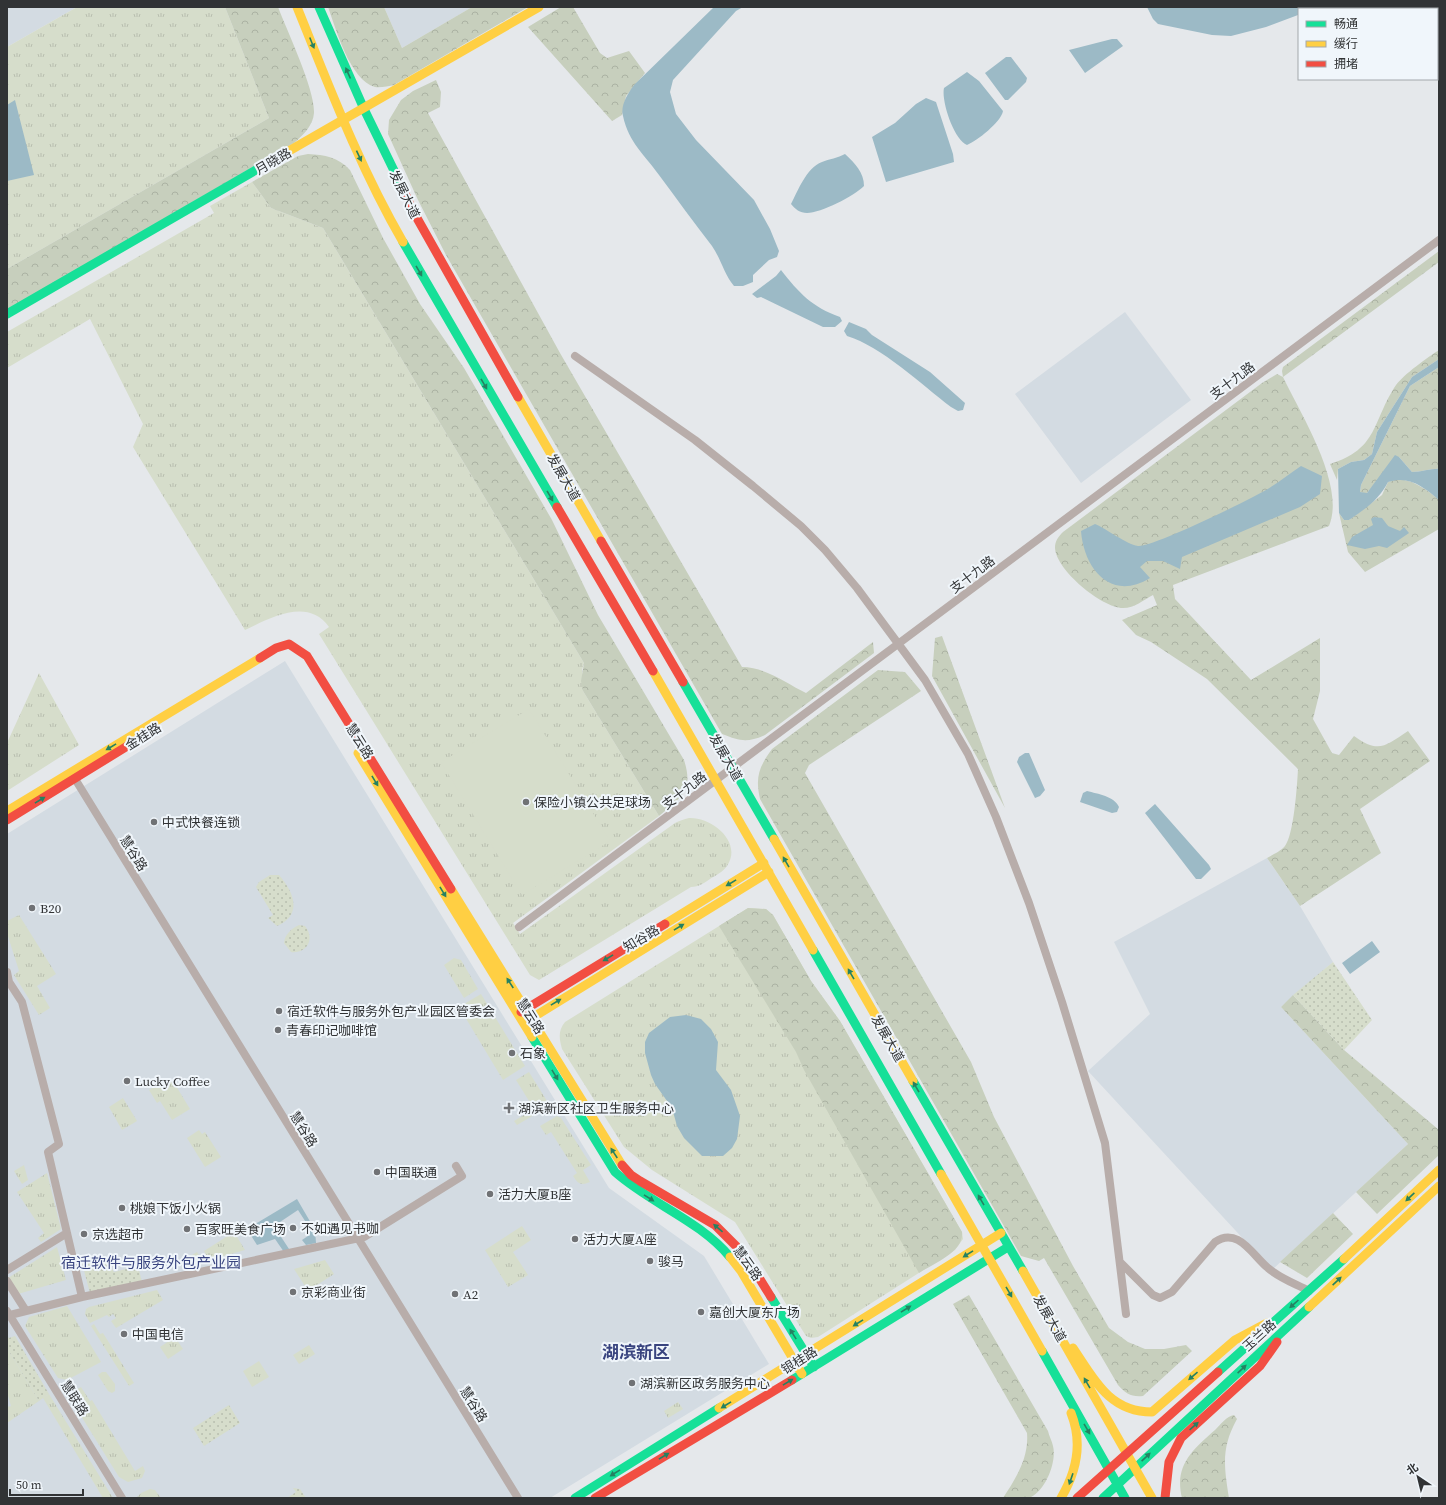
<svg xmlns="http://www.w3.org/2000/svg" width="1446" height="1505" viewBox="0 0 1446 1505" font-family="'Source Serif 4','Noto Sans SC',serif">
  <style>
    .built { fill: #d3dbe2 }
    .grass { fill: url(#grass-tufts) }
    .forest { fill: url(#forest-crowns) }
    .garden { fill: url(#garden-dots) }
    .pitch { fill: #d6ddcb }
    .water { fill: #9cbac6 }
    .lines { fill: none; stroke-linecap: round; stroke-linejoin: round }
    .street { stroke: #b8adaa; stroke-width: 8 }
    .fast { stroke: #16e098; stroke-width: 9 }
    .slow { stroke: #ffcf43; stroke-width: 9 }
    .jam { stroke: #f24e42; stroke-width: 9 }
    .oneway { fill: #258162 }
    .poi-dot { fill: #707275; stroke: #f0f6fb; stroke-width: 1.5 }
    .labels { text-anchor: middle; stroke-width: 4; stroke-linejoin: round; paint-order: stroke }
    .street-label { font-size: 13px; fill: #313335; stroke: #f0f6fb }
    .poi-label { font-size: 13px; fill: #313335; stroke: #f0f6fb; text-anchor: start }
    .quarter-label { font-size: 15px; fill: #39447f; stroke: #f0f6fb }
    .district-label { font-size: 17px; font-weight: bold; fill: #39447f; stroke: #f0f6fb }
  </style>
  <defs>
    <pattern id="grass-tufts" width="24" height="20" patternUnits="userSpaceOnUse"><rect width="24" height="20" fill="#d6ddcb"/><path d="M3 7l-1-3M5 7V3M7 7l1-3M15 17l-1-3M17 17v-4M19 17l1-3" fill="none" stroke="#b8beaf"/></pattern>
    <pattern id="forest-crowns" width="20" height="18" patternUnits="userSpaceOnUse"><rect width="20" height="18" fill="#c7cfbd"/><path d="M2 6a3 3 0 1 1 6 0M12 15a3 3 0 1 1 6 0" fill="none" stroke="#abb2a3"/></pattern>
    <pattern id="garden-dots" width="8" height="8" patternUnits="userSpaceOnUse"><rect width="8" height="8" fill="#d6ddcb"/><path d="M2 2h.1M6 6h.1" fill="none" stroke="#b8beaf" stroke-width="1.8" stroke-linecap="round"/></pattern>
  </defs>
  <rect width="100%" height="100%" fill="#e5e8eb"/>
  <path class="built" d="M7,7H77L7,47Z
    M384,7H472L402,48Z
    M1125,312L1191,400L1081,483L1015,394Z
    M285,661L609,1188L704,1256L769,1364L550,1498H7V834Z
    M1267,858L1300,906L1333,962L1281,1007L1408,1144L1272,1270L1088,1071L1150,1014L1114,942Z"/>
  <path class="grass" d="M77,7H225L269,118L7,269V47Z
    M252,182L271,208L323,228L584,663L582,670L583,691L659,816L513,923L520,934L675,823C679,821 684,819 689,818C712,817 743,842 727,866C723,872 716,875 710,879C704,883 699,887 691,887L539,980L530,975L319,634L329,627C308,597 270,618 245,630L133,447L143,424L90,319L7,368V332L214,213L210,206Z
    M39,673L79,745L7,791V743Z
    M748,908L766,909L773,915L811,981L840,1021L962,1232L963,1239L955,1250L818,1337L811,1338L806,1336L735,1222L652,1170L624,1147L562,1049C559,1038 558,1031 565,1022Z
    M19,915L56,974L37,986L50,1008L39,1015L14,975L19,971L7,933V921Z
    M454,958L461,960L478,989L464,998L444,965Z
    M481,994L525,1066L503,1080L459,1007Z
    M529,1072L547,1101L546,1108L517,1125L514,1121L534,1109L516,1080Z
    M167,1079L170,1083L173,1081L190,1109L172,1120L160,1101L157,1103L149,1090Z
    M123,1098L137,1121L122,1130L109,1107Z
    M557,1116L561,1118L591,1165L583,1170L590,1182C581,1186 578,1184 573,1176L577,1173L551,1132L546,1135L540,1126Z
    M199,1130L202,1134L205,1132L221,1157L205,1167L187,1138Z
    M24,1165L28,1180L22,1184L14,1171Z
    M47,1173L61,1229L41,1242L38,1238L44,1233L17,1192Z
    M522,1226L531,1240L513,1252L528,1275L508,1287L485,1250Z
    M234,1232L245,1250L209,1260L204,1251Z
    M57,1247L66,1280L18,1294L8,1278Z
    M197,1252L204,1263L187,1268L182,1261Z
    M325,1260L334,1274L317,1285L321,1291L312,1297L294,1269Z
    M157,1290L163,1300L116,1328L111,1321L116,1318L113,1314L109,1317L107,1315L90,1323L85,1314L86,1309L89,1307Z
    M67,1306L101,1362L67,1380L58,1378L25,1326L29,1317Z
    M94,1324L100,1334L103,1333L134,1383L129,1386L91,1326Z
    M175,1337L183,1349L168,1359L160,1347Z
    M309,1345L315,1354L299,1364L293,1355Z
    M7,1348L39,1401L7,1423V1407L11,1406L7,1392Z
    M259,1361L269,1377L252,1387L243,1371Z
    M102,1372H106L115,1384V1391L112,1393L108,1391L98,1375Z
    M81,1387L90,1401L92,1400L135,1471L143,1466L145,1471L142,1478L128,1482L119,1477L68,1395Z
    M49,1394L113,1498H103L43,1398Z
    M678,1402L683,1409L668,1418L664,1411Z
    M150,1489L155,1490L161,1498H136L141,1493Z"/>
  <path class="forest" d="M225,7H278C287,31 315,89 314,113C313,126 303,135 294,143L7,310V269L269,118Z
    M328,7H384L402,48L472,7H528L394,85C389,86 380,88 375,87C350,80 336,29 328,7Z
    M561,7H573L600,53L607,58L629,51L645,73L626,96L622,115L612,121L528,27Z
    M436,80L441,92L440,107L428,113L560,353L742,667C765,667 786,683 806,693L873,642L874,653L765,735C747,743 740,741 722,734L446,255L418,200L388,134L389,120L401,100L413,91Z
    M308,154C325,155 338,157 350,170L383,238L420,304L464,368L552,520L598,615L684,760C694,791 681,797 659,816L583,691L581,681L584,663L323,228L271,208L252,182L298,156Z
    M1439,251V262L1283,377C1301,415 1346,485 1329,526L1173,585L1175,599L1251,680L1320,638V691L1313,719L1332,753L1339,755L1354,736C1379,754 1385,746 1408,731L1430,761L1360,809L1381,853L1300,906L1267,858C1272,855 1281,851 1285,846C1294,834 1297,786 1298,769L1207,679L1151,642L1136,635L1122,620L1157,605L1153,595C1143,600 1135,608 1123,608C1102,608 1056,570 1055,548C1055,541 1058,537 1063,532L1262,383L1277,374L1283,377L1282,371L1283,367Z
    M1439,350V359L1412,377L1377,432L1372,454L1364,460L1351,462L1338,469L1337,480L1330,464C1379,449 1372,421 1396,385C1403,375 1428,357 1439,350Z
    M1439,367V469C1434,468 1421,472 1412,472L1399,457L1366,494L1360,492L1361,485L1410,386Z
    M1398,479C1415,481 1426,489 1439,500V529L1365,572L1348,552L1339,513L1344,520H1349L1382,495L1388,482Z
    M942,636L1005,808L932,676L935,638Z
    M878,670L905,672L921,691L809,765L805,773L971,1062L994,1117L1073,1266L1109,1328L1128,1342L1145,1349H1164L1186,1345L1192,1351L1143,1396C1131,1397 1126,1394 1118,1385L1044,1258L1039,1261L1021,1256L760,799C755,777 759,767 772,749Z
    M748,908L766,909L773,915L811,981L840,1021L962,1232C964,1252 934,1263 919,1273L804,1070L796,1052L719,926Z
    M1293,995L1344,1050L1439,1130V1155L1377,1214L1356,1192L1408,1144L1281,1007Z
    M1333,1213L1353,1234L1307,1278L1280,1262Z
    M969,1295L1048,1431C1049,1436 1052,1441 1053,1446C1057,1461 1046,1490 1031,1497C1024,1500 1011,1498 1003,1498C1016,1478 1029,1458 1027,1433L953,1304Z
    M1234,1415L1237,1419C1221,1448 1224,1466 1229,1498H1182C1174,1466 1192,1450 1215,1430C1220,1425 1227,1416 1234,1415Z"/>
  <path class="garden" d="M270,875H279C294,892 303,915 277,926L268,918L273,915L256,887L259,882Z
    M299,925L305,926C315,938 308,954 291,952L284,943C285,934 291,929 299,925Z
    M1333,962L1372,1020L1344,1050L1293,995Z
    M105,1258L114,1272L138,1266L142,1282L90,1293L82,1263L88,1260L92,1266Z
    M7,1336L9,1338L15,1336L49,1394L39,1401L7,1348Z
    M229,1405L240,1423L204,1446L193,1428Z
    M293,1488L300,1489L306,1498H287L296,1492Z"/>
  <path class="pitch" d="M529,709L610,841L522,895L441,762Z"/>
  <path class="water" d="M714,7H743L736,11L673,80L670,92L676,114L696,140L754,200L770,229L779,251L777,257L769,260L753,275V282L743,286H734C724,274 721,259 712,246C694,223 677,199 659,175C644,154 629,143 623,116C620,106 628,93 634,85Z
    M1147,7H1307L1306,9H1299L1298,15L1266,27L1231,36L1212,35L1158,24L1153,19Z
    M1112,39H1117L1123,46L1085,73L1069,50Z
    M1006,57H1011L1027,78L1026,82L1008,100H1005L985,73Z
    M967,72L979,81L1003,111C1001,122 977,141 967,145C954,140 941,101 944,88Z
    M926,98L936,102L953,154L954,162L886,182L872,137L895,123L916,104Z
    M15,100L34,175L7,181V105Z
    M845,154C855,163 864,173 864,186C854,196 821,213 807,213C800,213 795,209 791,204C798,191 806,168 822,162C829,159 838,158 845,154Z
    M781,270C799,293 812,307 840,317L842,321L835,327H823L761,297L757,298L752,294L776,276Z
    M849,322L866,329L872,335L930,372L965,403L963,410L958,411L951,407C922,385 881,346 847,336L844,331Z
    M1439,359V367L1410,386L1361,485L1360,492L1367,493L1395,455L1399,457L1412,472C1421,472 1434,468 1439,469V500C1424,487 1409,475 1388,482C1379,500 1365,509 1349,520H1344L1339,513L1338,469L1351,462L1364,460L1372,454L1377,432L1412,377Z
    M1301,466L1322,476L1320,494L1300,507L1182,557L1180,569L1163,561H1147L1140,567L1150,578C1111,602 1084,569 1081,531L1095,524C1107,529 1126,544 1138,546C1151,548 1249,500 1266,490C1278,483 1289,474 1301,466Z
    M1374,517L1382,518L1388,526L1400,531L1404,527L1409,533L1387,548L1379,546L1365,549L1347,545L1352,537L1373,525L1371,519Z
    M1025,753H1029L1045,790L1040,796L1035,798L1017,762L1019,757Z
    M1087,791C1098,794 1114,796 1119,807L1117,812L1112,813L1080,802L1083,793Z
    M1155,804L1209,865L1211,869L1201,879H1196L1145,813Z
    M1372,941L1380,952L1350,974L1342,963Z
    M686,1015L701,1019L711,1029L718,1042L716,1070L731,1090L740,1116L737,1139L732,1148L723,1156H702L684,1138L677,1126L672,1108L655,1084L651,1075L645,1053V1042L649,1033L670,1017Z
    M297,1199L315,1230L316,1243L306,1245L302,1240L308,1236L307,1224L298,1210L274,1226L289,1249L284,1252L275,1239L257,1245L247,1229Z"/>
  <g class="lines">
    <path class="street" d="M575,356L695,440L753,486L801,526L825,550L857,588L925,680L968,754L996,817L1029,903L1062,1002L1105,1143L1126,1314
      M72,774L518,1498
      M519,927L1439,240
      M7,972L9,982L22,1002L59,1144L48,1152L82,1297
      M1120,1262L1153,1295L1160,1298L1172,1292L1215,1242C1238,1226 1253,1256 1268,1268C1279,1278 1296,1284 1309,1291
      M7,1270L67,1233
      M7,1281L26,1311
      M7,1311L122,1498
      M10,1315L82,1297L364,1237L462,1176L456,1166"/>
    <path class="fast" d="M319,7L364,109L402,187
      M403,242L557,507
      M7,314L268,163
      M683,682L774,839
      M813,950L941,1174
      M532,1037L615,1172C651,1204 699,1220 730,1257
      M913,1081L1023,1271
      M771,1297L814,1367
      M1042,1351L1125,1498
      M1218,1372L1344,1259
      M792,1380L1008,1247
      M575,1498L719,1408
      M1103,1498L1309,1307"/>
    <path class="slow" d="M297,7C329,86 360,168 403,242
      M268,163L539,7
      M518,397L601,541
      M653,671L813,950
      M358,753L532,1037
      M7,811L260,658
      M774,839L913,1081
      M451,889L622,1165
      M665,924L764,863
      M527,1021L769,872
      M941,1174L1042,1351
      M730,1257L741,1271L802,1374
      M1344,1259L1439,1170
      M1023,1271L1152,1498
      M1309,1307L1439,1186
      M1073,1348C1094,1379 1109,1412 1152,1412L1235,1340L1267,1323
      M719,1408L1001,1233
      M1061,1498C1077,1471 1083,1443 1071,1413"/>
    <path class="jam" d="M402,187L413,211L518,397
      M557,507L653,671
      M601,541L683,682
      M260,658L276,648L289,644L307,656L451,889
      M7,820L155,729
      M521,1012L665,924
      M622,1165L631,1175L640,1181L715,1225L745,1255L771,1297
      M595,1498L792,1380
      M1077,1498L1218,1372
      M1165,1498L1169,1462L1181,1438L1260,1366L1277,1342"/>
  </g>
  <defs><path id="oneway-solid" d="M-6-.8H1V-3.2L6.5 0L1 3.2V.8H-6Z"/></defs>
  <g class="oneway">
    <use href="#oneway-solid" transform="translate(312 43) rotate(68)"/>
    <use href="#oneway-solid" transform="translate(348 73) rotate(-114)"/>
    <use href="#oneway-solid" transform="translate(359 156) rotate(65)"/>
    <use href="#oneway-solid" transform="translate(419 271) rotate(60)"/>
    <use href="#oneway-solid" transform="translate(484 384) rotate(60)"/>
    <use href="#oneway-solid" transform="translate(550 496) rotate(60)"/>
    <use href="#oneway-solid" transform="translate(111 747) rotate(149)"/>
    <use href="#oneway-solid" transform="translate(375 781) rotate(59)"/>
    <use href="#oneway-solid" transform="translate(40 800) rotate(-31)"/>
    <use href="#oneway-solid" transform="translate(786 862) rotate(-120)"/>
    <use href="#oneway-solid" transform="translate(731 883) rotate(149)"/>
    <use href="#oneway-solid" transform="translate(443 892) rotate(59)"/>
    <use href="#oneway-solid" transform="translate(679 927) rotate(-31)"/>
    <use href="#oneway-solid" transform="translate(608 958) rotate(149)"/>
    <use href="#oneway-solid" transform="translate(851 974) rotate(-120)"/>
    <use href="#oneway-solid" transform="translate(510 983) rotate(-123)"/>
    <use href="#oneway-solid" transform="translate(556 1002) rotate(-31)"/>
    <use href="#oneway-solid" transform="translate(555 1075) rotate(59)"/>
    <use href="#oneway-solid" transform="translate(916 1087) rotate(-120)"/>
    <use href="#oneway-solid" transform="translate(614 1153) rotate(-123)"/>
    <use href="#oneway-solid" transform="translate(1410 1197) rotate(137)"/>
    <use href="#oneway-solid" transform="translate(649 1198) rotate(32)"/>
    <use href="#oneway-solid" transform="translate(981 1200) rotate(-120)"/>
    <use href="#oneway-solid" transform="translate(718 1228) rotate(-140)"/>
    <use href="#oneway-solid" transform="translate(968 1254) rotate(148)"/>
    <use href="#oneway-solid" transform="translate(1337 1281) rotate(-43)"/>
    <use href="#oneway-solid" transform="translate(1009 1292) rotate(60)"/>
    <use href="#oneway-solid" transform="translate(1294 1304) rotate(138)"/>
    <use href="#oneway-solid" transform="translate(906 1309) rotate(-32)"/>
    <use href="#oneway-solid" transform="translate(858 1323) rotate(148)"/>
    <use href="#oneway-solid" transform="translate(793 1334) rotate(-122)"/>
    <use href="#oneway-solid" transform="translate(1242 1369) rotate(-43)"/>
    <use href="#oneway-solid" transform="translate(1193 1376) rotate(139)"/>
    <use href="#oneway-solid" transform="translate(788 1382) rotate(-31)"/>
    <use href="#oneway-solid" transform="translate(1087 1383) rotate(-120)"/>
    <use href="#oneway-solid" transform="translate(726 1405) rotate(148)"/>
    <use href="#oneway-solid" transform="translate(1194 1426) rotate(-42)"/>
    <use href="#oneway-solid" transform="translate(1087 1429) rotate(60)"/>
    <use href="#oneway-solid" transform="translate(664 1456) rotate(-31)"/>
    <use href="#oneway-solid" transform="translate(1146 1457) rotate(-43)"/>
    <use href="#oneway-solid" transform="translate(615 1473) rotate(148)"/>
    <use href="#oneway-solid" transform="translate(1071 1479) rotate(109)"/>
  </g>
  <g class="poi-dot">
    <circle cx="526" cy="802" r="4"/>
    <circle cx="154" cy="822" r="4"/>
    <circle cx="32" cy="908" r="4"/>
    <circle cx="279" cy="1011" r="4"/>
    <circle cx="278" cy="1030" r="4"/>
    <circle cx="512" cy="1053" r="4"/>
    <circle cx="127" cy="1081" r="4"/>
    <path d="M507 1102h4v4h4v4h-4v4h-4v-4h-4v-4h4z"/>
    <circle cx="377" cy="1172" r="4"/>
    <circle cx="490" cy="1194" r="4"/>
    <circle cx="122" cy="1208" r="4"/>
    <circle cx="293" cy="1228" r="4"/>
    <circle cx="187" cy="1229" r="4"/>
    <circle cx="84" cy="1234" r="4"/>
    <circle cx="575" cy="1239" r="4"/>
    <circle cx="650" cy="1261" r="4"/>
    <circle cx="293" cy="1292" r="4"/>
    <circle cx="455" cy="1294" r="4"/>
    <circle cx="701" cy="1312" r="4"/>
    <circle cx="124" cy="1334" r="4"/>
    <circle cx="632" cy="1383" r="4"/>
  </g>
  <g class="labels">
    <g class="street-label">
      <text transform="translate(273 161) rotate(-30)" y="5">月晓路</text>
      <text transform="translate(405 194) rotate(64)" y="5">发展大道</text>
      <text transform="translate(1232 380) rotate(-37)" y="5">支十九路</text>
      <text transform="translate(564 477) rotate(60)" y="5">发展大道</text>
      <text transform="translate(972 574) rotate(-37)" y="5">支十九路</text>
      <text transform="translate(143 736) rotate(-32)" y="5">金桂路</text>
      <text transform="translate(360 741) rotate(58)" y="5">慧云路</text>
      <text transform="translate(726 757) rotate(60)" y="5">发展大道</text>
      <text transform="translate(684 790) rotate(-38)" y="5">支十九路</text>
      <text transform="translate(134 853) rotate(58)" y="5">慧谷路</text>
      <text transform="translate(641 938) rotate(-31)" y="5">知谷路</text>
      <text transform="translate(531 1016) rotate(58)" y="5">慧云路</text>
      <text transform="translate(888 1038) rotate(60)" y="5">发展大道</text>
      <text transform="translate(304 1129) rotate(58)" y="5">慧谷路</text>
      <text transform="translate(748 1263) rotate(55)" y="5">慧云路</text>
      <text transform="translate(1050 1318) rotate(60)" y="5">发展大道</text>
      <text transform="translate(1259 1335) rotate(-42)" y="5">玉兰路</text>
      <text transform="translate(799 1360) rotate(-32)" y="5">银桂路</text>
      <text transform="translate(75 1398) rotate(58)" y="5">慧联路</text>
      <text transform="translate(474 1404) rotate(58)" y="5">慧谷路</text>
    </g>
    <g class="poi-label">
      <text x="534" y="807">保险小镇公共足球场</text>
      <text x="162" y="827">中式快餐连锁</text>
      <text x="40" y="913">B20</text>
      <text x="287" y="1016">宿迁软件与服务外包产业园区管委会</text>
      <text x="286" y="1035">青春印记咖啡馆</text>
      <text x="520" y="1058">石象</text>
      <text x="135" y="1086">Lucky Coffee</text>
      <text x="518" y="1113">湖滨新区社区卫生服务中心</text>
      <text x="385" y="1177">中国联通</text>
      <text x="498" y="1199">活力大厦B座</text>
      <text x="130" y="1213">桃娘下饭小火锅</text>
      <text x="301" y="1233">不如遇见书咖</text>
      <text x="195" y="1234">百家旺美食广场</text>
      <text x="92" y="1239">京选超市</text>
      <text x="583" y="1244">活力大厦A座</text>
      <text x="658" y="1266">骏马</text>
      <text x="301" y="1297">京彩商业街</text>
      <text x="463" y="1299">A2</text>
      <text x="709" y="1317">嘉创大厦东广场</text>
      <text x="132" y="1339">中国电信</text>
      <text x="640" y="1388">湖滨新区政务服务中心</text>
    </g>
    <g class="quarter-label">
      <text x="151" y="1268">宿迁软件与服务外包产业园</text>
    </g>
    <g class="district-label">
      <text x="636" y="1358">湖滨新区</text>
    </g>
  </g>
  <rect width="1446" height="1505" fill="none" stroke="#313335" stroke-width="16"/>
  <rect x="1298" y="8" width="140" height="72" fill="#f0f6fb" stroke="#a4a8ac"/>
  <rect x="1306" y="21" width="20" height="6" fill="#16e098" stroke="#a4a8ac"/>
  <text x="1334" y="28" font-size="12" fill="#313335">畅通</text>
  <rect x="1306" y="41" width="20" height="6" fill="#ffcf43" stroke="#a4a8ac"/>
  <text x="1334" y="48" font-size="12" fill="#313335">缓行</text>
  <rect x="1306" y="61" width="20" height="6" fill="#f24e42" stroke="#a4a8ac"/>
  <text x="1334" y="68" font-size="12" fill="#313335">拥堵</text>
  <g transform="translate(1418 1477) rotate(325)" stroke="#f0f6fb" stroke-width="3" paint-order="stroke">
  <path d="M0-3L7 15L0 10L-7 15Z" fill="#313335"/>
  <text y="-6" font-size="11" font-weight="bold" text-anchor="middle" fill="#313335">北</text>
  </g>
  <path d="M10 1489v6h73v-6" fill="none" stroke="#313335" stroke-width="2"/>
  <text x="16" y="1489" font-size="12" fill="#313335" stroke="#f0f6fb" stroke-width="3" paint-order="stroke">50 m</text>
</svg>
